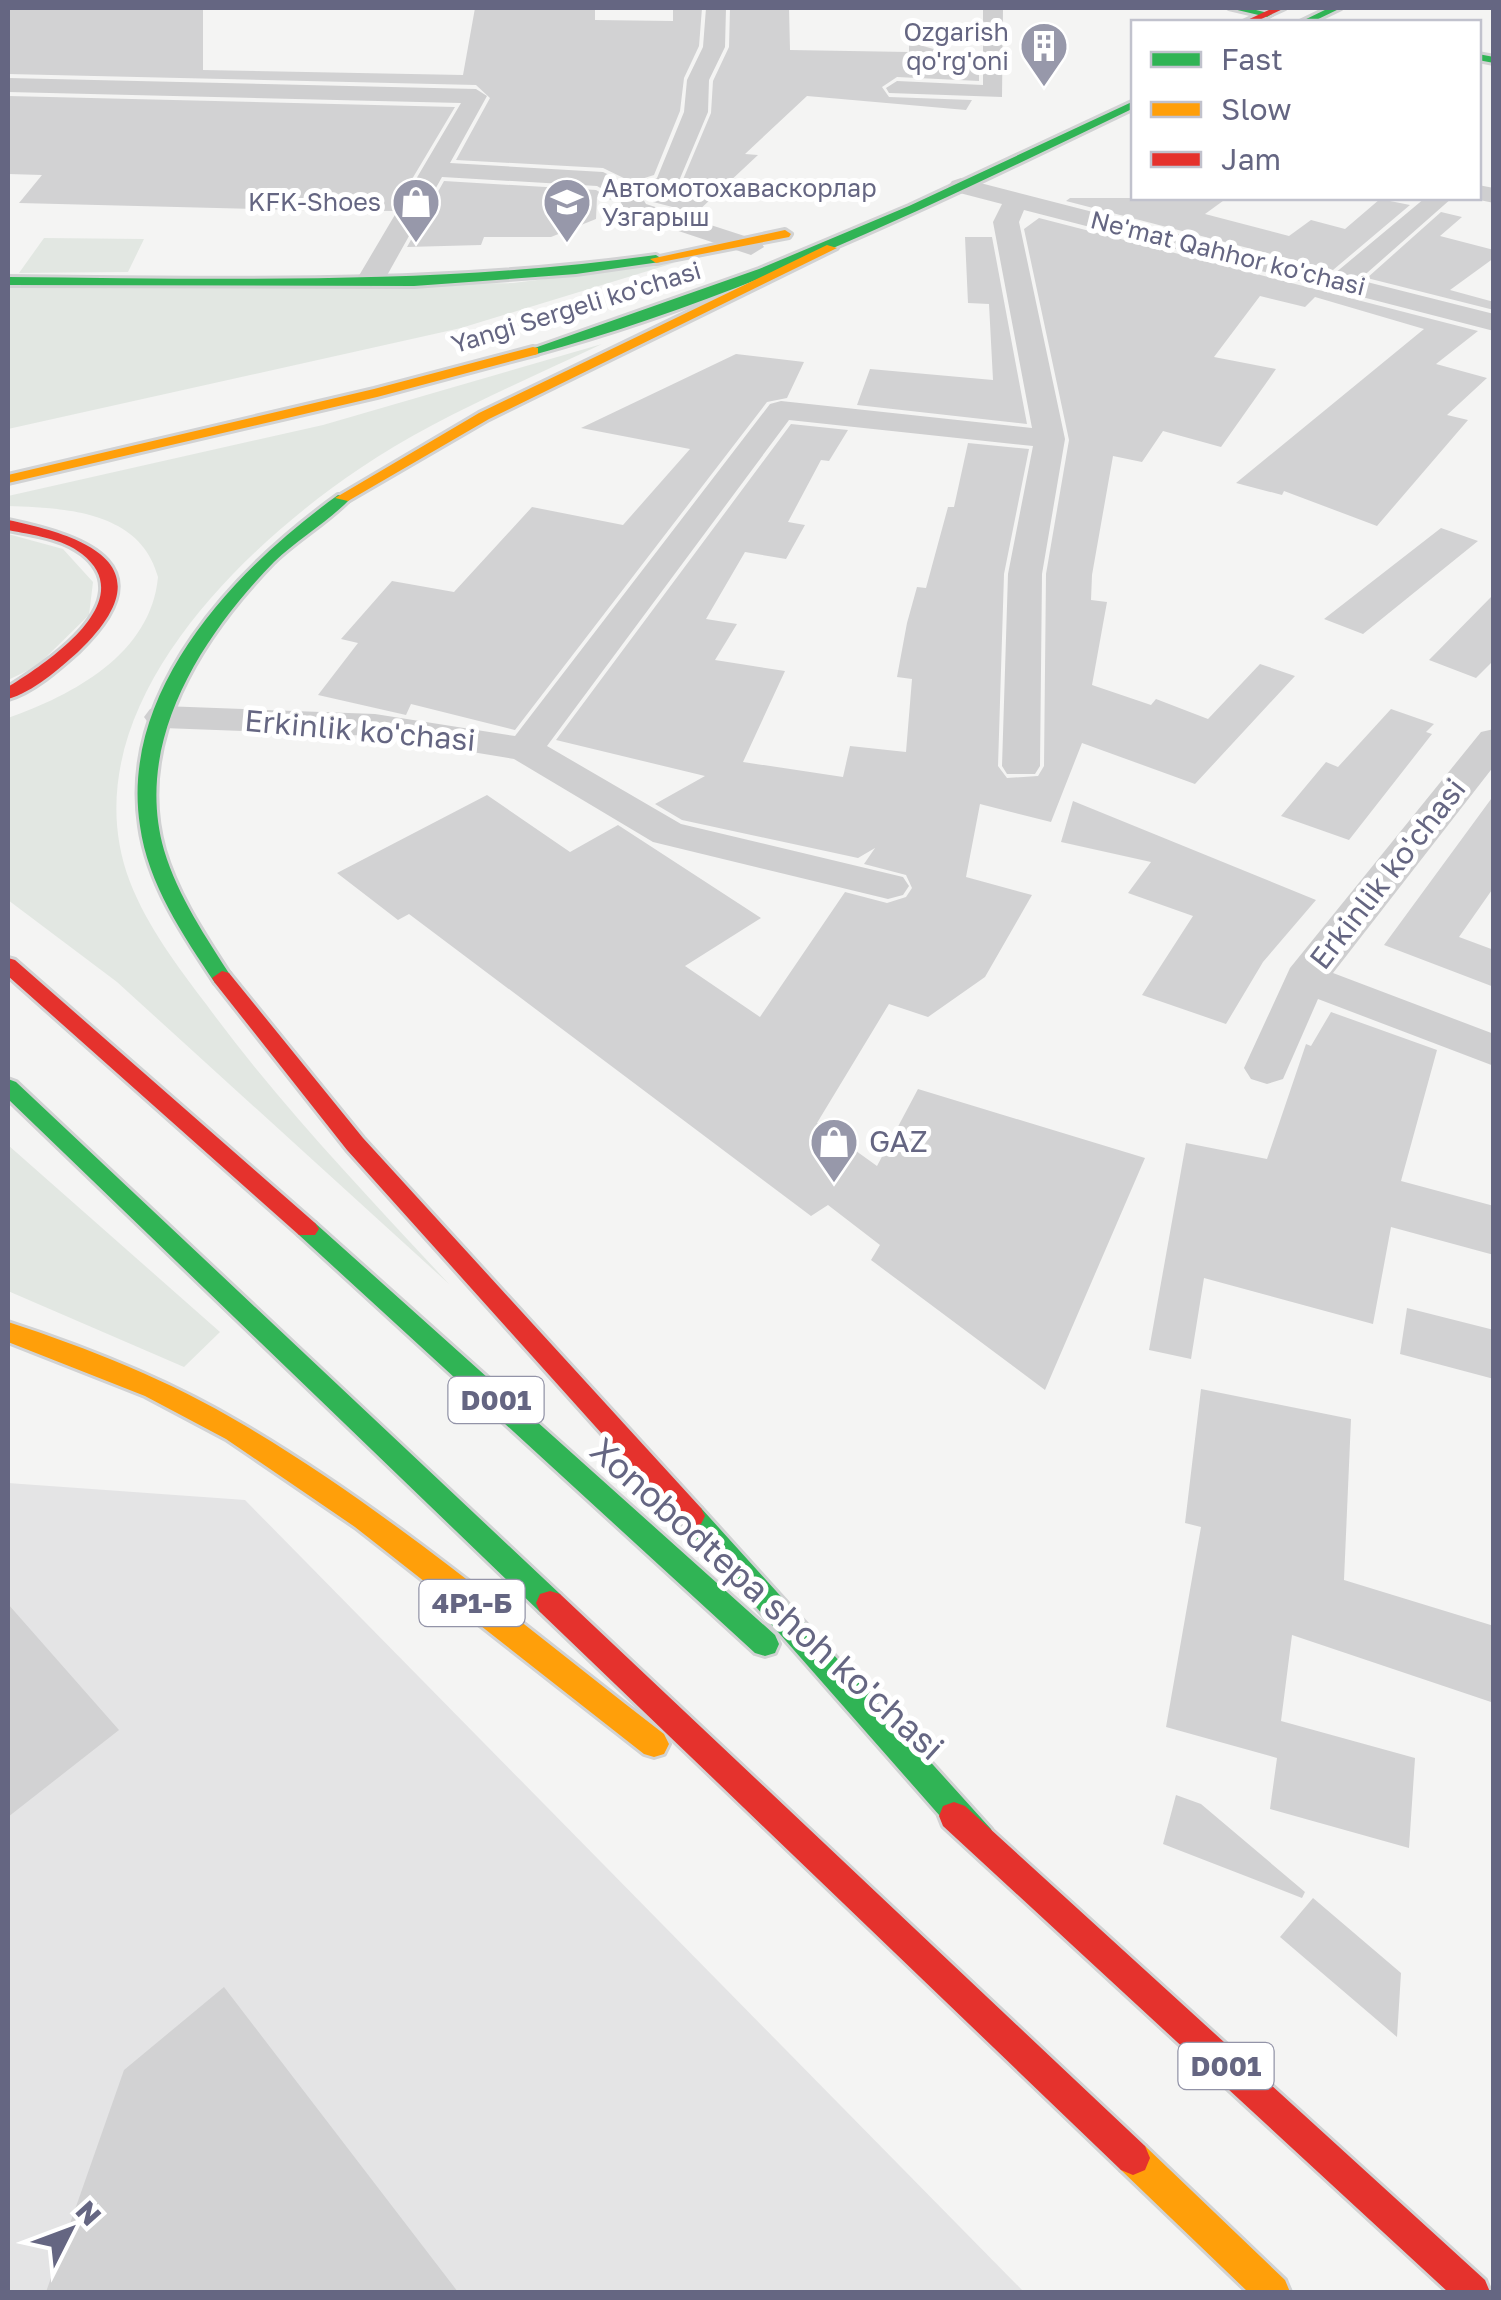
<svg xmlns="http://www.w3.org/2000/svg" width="1501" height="2300" viewBox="0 0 1501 2300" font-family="'Golos Text',sans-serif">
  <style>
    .built { fill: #e4e4e5 }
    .green { fill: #e2e7e2 }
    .building { fill: #d2d2d3 }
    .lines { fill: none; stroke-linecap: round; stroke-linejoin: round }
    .fast-casing { stroke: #d1d2d3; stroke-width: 6 }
    .slow-casing { stroke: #d1d2d3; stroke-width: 6 }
    .jam-casing { stroke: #d1d2d3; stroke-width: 6 }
    .street { fill: #cfcfd0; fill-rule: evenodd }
    .fast { fill: #30b455; fill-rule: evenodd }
    .slow { fill: #ff9f0a; fill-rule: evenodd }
    .jam { fill: #e5322d; fill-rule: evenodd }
    .labels { text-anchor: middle; stroke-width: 10; stroke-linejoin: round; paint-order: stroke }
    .far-poi-label { font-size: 25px; fill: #656682; stroke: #fff; text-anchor: end }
    .far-street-label { font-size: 25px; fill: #656682; stroke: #fff }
    .shield { fill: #fff; stroke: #9394a8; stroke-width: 2.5 }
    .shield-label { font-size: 28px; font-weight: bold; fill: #656682 }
    .street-label { font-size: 30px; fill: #656682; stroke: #fff }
    .poi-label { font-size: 30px; fill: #656682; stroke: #fff; text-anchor: start }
    .near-street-label { font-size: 35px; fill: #656682; stroke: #fff }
  </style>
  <rect width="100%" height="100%" fill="#f4f4f3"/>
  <path class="built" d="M8,1483L245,1500L1024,2292H8Z"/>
  <path class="green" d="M44,238L144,239L128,272L19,273Z
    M674,263L461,328L8,429V288L513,283Z
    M602,344C520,383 434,418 359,469C236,552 67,716 130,882C147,926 178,967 206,1004C279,1104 365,1193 449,1284L117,982L8,900V718C73,695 151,654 158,577C140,510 63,508 8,506V496L323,425Z
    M8,534L63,549L93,582L89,615L37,666L8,680Z
    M8,1145L220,1332L184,1367L8,1291Z"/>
  <path class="building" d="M203,8V70L463,75L475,8H595V20L673,21V8H702L699,46L684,78L680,111L654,175L632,182L603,168L456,160L490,98L476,85L8,74V10Z
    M730,8H789L790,50L909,52V42L979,62V81L897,77L882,87L889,97L972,100L966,110L807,96L745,154L758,155L696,213L649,201L679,189L711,113L713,81L729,47Z
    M8,96L455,107L393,211L291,210L19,203L42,175L8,174Z
    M444,181L596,190L613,200L597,197L596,219L551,237H484L481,245L407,247Z
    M1070,198H1227L1205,214L1289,236L1311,220L1345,229L1380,199L1410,205L1333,270L1066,201Z
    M1441,212L1462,217L1440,236L1494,250V258L1450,290L1494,302V310L1367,278Z
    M1039,218L1478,331L1436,364L1487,378L1447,415L1468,420L1377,526L1284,491L1282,495L1236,483L1424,329L1315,297L1305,307L1260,296L1214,357L1276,369L1221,447L1163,431L1142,462L1113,456L1092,575L1091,600L1107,602L1092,685L1151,705L1156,699L1208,719L1260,664L1295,676L1195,784L1082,743L1051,822L980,804L966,877L1032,895L985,977L928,1017L889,1004L817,1123L877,1166L918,1089L1145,1158L1045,1390L871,1260L880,1245L828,1205L811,1216L409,914L398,920L337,873L487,795L570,852L618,825L761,918L685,966L760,1017L845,892L887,903L906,897L912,888L906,875L864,864L875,848L858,858L682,820L655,804L705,776L556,740L791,424L848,430L829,461L821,460L788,522L805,525L786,559L745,552L706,619L737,624L715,660L785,671L743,762L843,777L850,746L906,752L912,679L897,677L907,623L917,587L926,588L948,507H954L968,443L1029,449L1004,574L998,766L1007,778L1038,776L1044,766L1046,574L1069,440L1024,229Z
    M965,237H992L1027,424L857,405L870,369L993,380L989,304L968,303Z
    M736,354L804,362L787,398L767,402L515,730L411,704L406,715L318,695L358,643L341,639L392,581L454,592L532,507L623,525L690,449L581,428Z
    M1441,528L1478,541L1363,634L1324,619Z
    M1494,594V660L1476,678L1429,660Z
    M1391,709L1434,724L1426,732L1432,734L1349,840L1281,816L1326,762L1338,767Z
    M1494,795V887L1459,937L1494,950V987L1384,945Z
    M1073,801L1316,900L1263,962L1226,1024L1142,995L1193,916L1128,893L1151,862L1061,842Z
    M1331,1012L1437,1050L1401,1181L1494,1206V1255L1391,1227L1373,1324L1204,1278L1191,1359L1149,1350L1186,1143L1267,1159L1306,1044L1311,1046Z
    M1407,1308L1494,1330V1379L1400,1354Z
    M1201,1389L1351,1419L1344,1580L1494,1626V1703L1292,1635L1281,1721L1415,1758L1409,1848L1270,1809L1277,1758L1166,1727L1201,1527L1185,1523Z
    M8,1604L119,1730L8,1817Z
    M1176,1795L1201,1804L1305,1892L1302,1898L1163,1844Z
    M1313,1898L1401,1973L1397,2037L1280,1937Z
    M224,1987L458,2292H46L124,2070Z"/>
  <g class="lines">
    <g class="fast-casing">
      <path id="fast" d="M1229,8H1248L1272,14L1267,17Z
        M1329,8H1341L1312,22H1300Z
        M1478,54L1494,57V63L1478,60Z
        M1134,101V108C939,202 742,299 533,355L526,351L759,269L909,206Z
        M656,255L662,259L660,262L576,274L414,286L8,285V277C225,279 440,285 656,255Z
        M338,495L351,498C328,522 298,539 274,562C202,636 133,741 164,850C178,897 206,937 232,978L222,985L215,983C183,935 148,884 140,826C119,689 237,568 338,495Z
        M8,1079L16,1082L560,1594L564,1603L560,1612L550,1615L540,1612L8,1099Z
        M307,1220L315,1223L775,1635L779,1644L775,1653L765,1656L755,1653L299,1235L295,1229L299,1223Z
        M692,1505L701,1508L991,1829L995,1839L991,1849L980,1853L969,1849L683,1524L679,1516L683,1508Z"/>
    </g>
    <g class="slow-casing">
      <path id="slow" d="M785,230L791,234L789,237L656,263L650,259Z
        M827,245L837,248L489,419L348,501L335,498L479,413Z
        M533,347L538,348V354L377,397L8,483V475L374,389Z
        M8,1322C88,1348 171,1381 244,1425C393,1513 527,1629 664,1734L669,1744L664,1754L654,1757L644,1754L355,1527L226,1439L145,1396L8,1342Z
        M1133,2141L1145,2146L1285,2280L1290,2292H1248L1121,2170L1116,2158L1121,2146Z"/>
    </g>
    <g class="jam-casing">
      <path id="jam" d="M1273,8H1285L1255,22H1243Z
        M8,520C90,537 167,567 78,652C59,669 33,692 8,699V687C45,664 142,601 82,554C62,538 32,535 8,530Z
        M8,958L15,960L315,1223L319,1229L315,1235H299L8,976Z
        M222,971L229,973L363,1138L701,1508L705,1516L701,1524L692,1527L683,1524L347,1150L215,983L212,978Z
        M550,1591L560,1594L1145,2146L1150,2158L1145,2170L1133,2175L1121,2170L540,1612L536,1603L540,1594Z
        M954,1802L965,1806L1485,2280L1490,2292H1448L943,1826L939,1816L943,1806Z"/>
    </g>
    <path class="street" d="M706,8H726L725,47L709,80L708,112L676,188L643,199L646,204L760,241L764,247L751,255L627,214L619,199L597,186L442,177L385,279L371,287L357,279L461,103L8,92V78L476,89L487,96L450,163L603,172L632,186L657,178L684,112L687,80L703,47Z
      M983,8H1003L1002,97L889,93L886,88L897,81L983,85Z
      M961,178L1334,274L1425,198H1452L1359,280L1494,314V331L1024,210L1019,222L1065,439L1042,574L1040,766L1035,774H1007L1002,766L1008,574L1033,446L789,420L547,746L681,824L903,877L909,886L903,895L888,899L653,842L514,759L375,736L163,728L150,725L144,717L150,709L163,706L375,714L515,736L770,404L781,401L1032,428L993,222L1002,204L952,191L948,186L952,181Z
      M1478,185L1494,188V203L1470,198H1478Z
      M1494,729V766L1333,973L1494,1034V1066L1318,999L1283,1079L1267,1084L1251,1079L1244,1068L1290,968L1481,732Z"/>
    <use href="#fast" class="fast"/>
    <use href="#slow" class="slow"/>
    <use href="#jam" class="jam"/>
  </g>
  <defs>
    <g id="building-pin" transform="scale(2.5)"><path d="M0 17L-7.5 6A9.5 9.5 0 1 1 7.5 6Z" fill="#9798aa" stroke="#fff"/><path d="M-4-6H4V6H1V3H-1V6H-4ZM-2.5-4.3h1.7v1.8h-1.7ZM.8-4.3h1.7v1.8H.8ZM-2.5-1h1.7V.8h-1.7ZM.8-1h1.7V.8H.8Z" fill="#fff"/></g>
    <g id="shop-pin" transform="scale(2.5)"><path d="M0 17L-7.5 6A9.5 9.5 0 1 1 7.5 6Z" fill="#9798aa" stroke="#fff"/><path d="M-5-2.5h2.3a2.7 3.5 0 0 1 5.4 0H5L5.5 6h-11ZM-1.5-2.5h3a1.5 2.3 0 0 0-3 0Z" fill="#fff"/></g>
    <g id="school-pin" transform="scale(2.5)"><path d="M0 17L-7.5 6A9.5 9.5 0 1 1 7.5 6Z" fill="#9798aa" stroke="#fff"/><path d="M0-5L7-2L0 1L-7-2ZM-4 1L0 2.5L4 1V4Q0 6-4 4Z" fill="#fff"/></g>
  </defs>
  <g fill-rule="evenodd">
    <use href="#building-pin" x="1044" y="46"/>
    <use href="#shop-pin" x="416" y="202"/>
    <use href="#school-pin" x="567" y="202"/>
    <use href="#shop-pin" x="834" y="1142"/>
  </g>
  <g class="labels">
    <g class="far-poi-label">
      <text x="1009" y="41">Ozgarish<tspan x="1009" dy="29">qo'rg'oni</tspan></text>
      <text x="602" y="197" text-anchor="start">Автомотохаваскорлар<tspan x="602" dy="29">Узгарыш</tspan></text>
      <text x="381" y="211">KFK-Shoes</text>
    </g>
    <g class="far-street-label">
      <text transform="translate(1228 253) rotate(14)" y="9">Ne'mat Qahhor ko'chasi</text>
      <text transform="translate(576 307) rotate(-17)" y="9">Yangi Sergeli ko'chasi</text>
    </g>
    <g class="shield">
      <rect x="448.5" y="1377" width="95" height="46" rx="8"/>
      <rect x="419.5" y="1580" width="105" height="46" rx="8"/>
      <rect x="1178.5" y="2043" width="95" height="46" rx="8"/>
    </g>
    <g class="shield-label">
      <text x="496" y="1410">D001</text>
      <text x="472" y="1613">4Р1-Б</text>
      <text x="1226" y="2076">D001</text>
    </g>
    <g class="street-label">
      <text transform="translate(360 731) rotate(5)" y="10">Erkinlik ko'chasi</text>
      <text transform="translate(1388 874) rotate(-52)" y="10">Erkinlik ko'chasi</text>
    </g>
    <g class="poi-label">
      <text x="869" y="1152">GAZ</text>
    </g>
    <g class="near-street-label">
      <text transform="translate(767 1599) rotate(42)" y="12">Xonobodtepa shoh ko'chasi</text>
    </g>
  </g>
  <rect width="1501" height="2300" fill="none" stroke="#656682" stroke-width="20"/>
  <rect x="1131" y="20" width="350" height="180" fill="#ffffff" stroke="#c1c2cd" stroke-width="2.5"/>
  <rect x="1151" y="52" width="50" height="15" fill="#30b455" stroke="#c1c2cd" stroke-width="2.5"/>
  <text x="1221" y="70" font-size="30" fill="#656682">Fast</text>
  <rect x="1151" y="102" width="50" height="15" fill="#ff9f0a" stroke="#c1c2cd" stroke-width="2.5"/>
  <text x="1221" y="120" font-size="30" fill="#656682">Slow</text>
  <rect x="1151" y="152" width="50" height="15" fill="#e5322d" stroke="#c1c2cd" stroke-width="2.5"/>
  <text x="1221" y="170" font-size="30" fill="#656682">Jam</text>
  <g transform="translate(70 2230) rotate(48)" stroke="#ffffff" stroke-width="8" paint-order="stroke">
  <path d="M0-8L18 38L0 25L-18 38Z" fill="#656682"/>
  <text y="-15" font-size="28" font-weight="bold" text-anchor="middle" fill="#656682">N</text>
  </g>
</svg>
